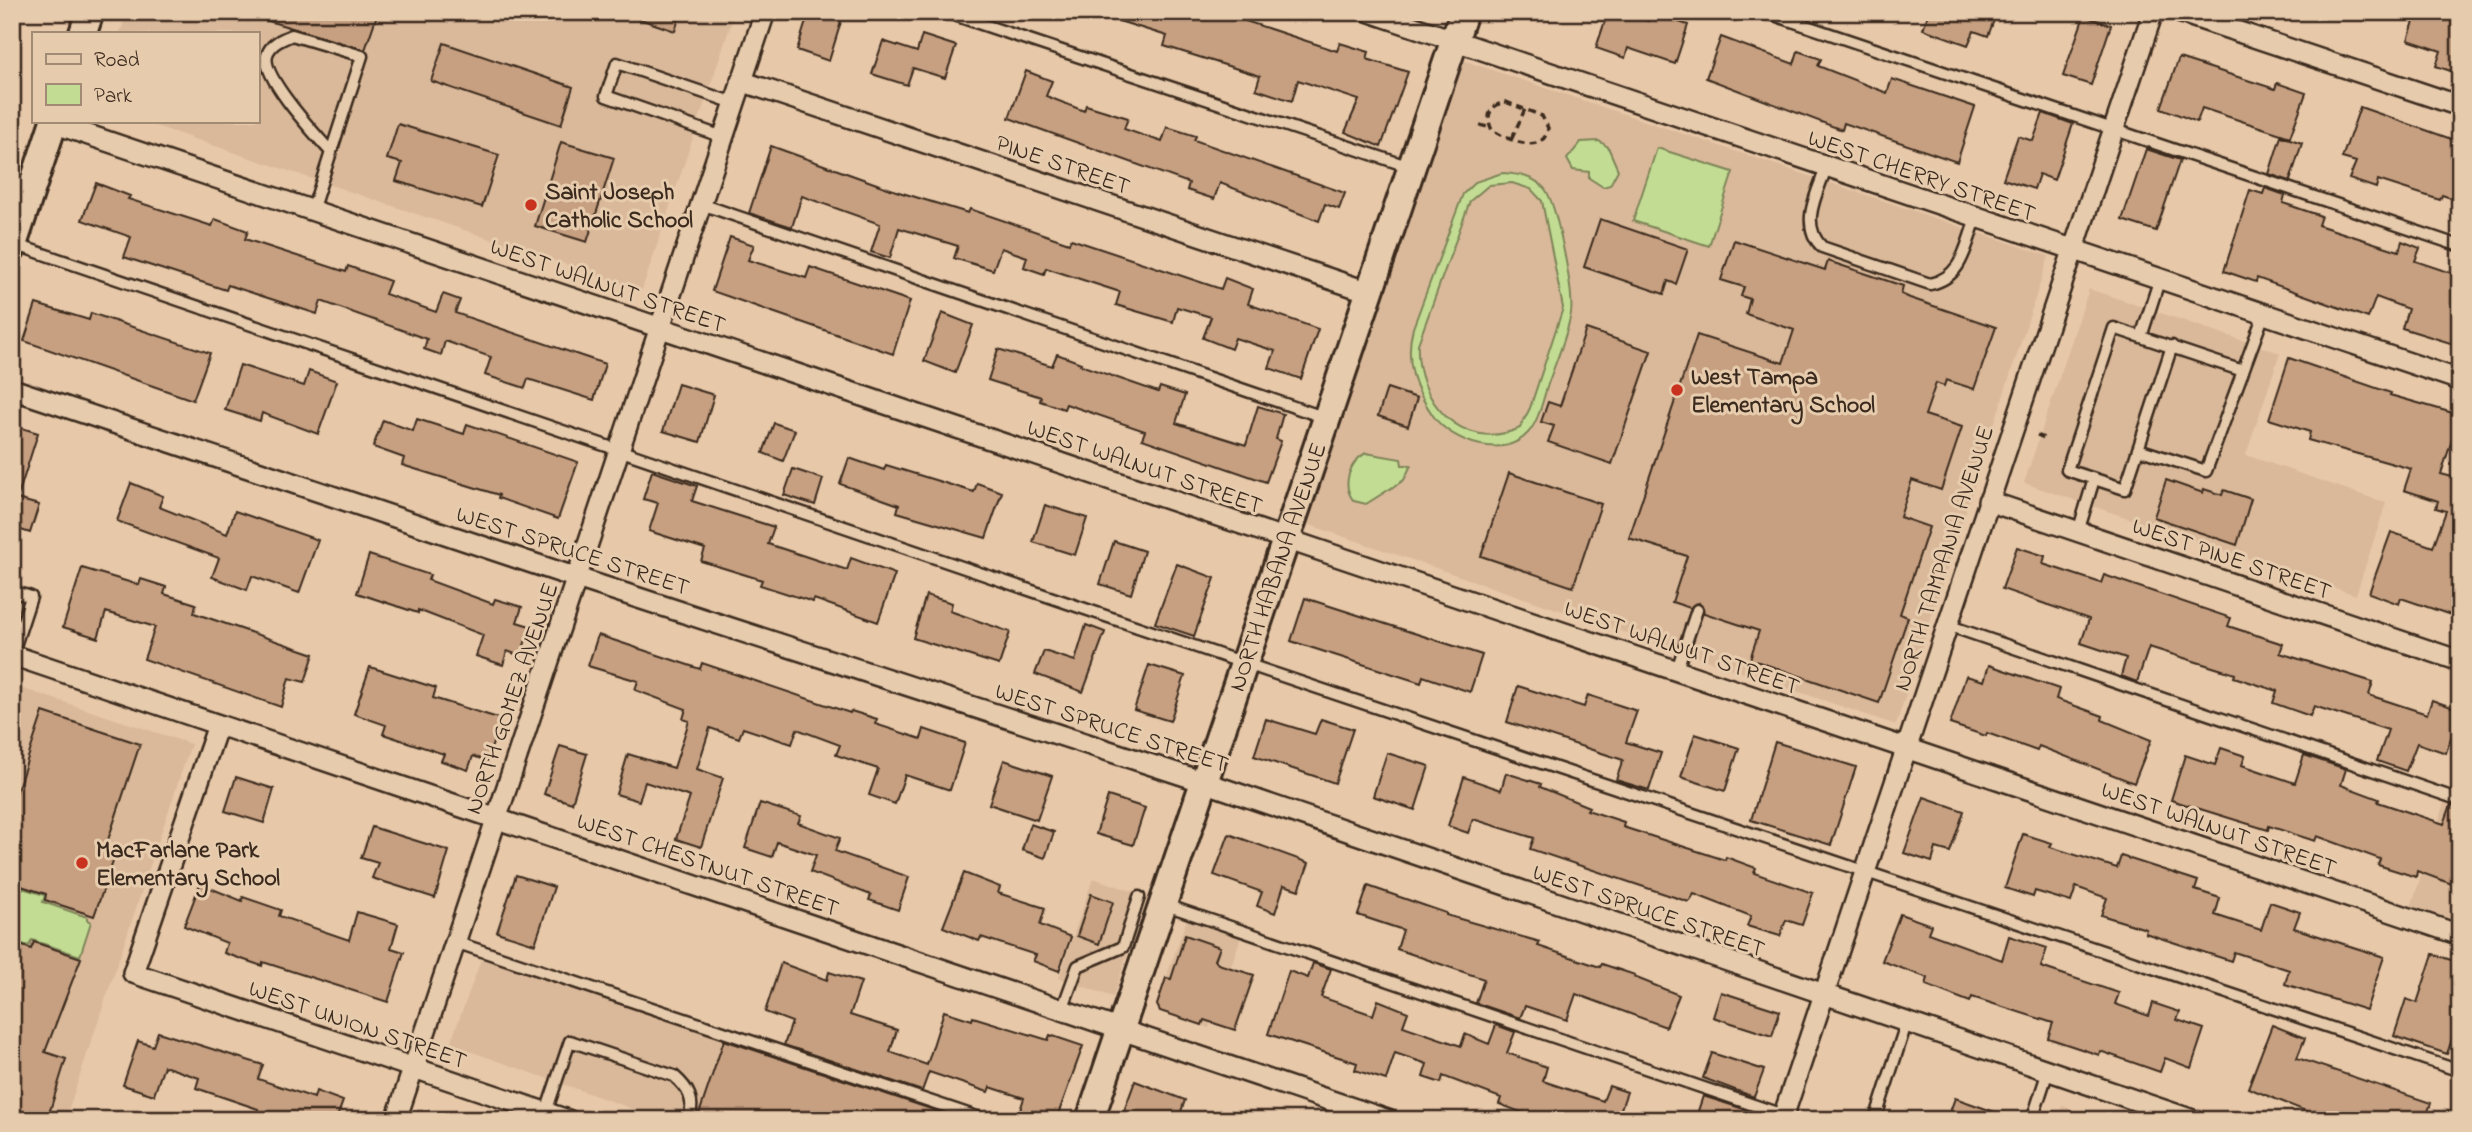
<svg xmlns="http://www.w3.org/2000/svg" width="2472" height="1132" viewBox="0 0 2472 1132" font-family="'Indie Flower',sans-serif">
  <style>
    .built { fill: #dab99a }
    .green { fill: #c2dd93; stroke: #7e8458; stroke-width: 2; fill-rule: evenodd }
    .building { fill: #c7a081; stroke: #3b2a1e; stroke-width: 2 }
    .lines { fill: none; stroke-linecap: round; stroke-linejoin: round }
    .lane-casing { stroke: #3b2a1e; stroke-width: 15 }
    .street-casing { stroke: #3b2a1e; stroke-width: 24 }
    .secondary-casing { stroke: #3b2a1e; stroke-width: 32 }
    .path { stroke: #3b2a1e; stroke-width: 3.5; stroke-dasharray: 7 5; stroke-linecap: butt }
    .lane { stroke: #e6cbad; stroke-width: 10 }
    .street { stroke: #e6cbad; stroke-width: 19 }
    .secondary { stroke: #e6cbad; stroke-width: 26 }
    .poi-dot { fill: #c8321e; stroke: #e6cbad; stroke-width: 2.5 }
    .labels { text-anchor: middle; stroke-width: 6; stroke-linejoin: round; paint-order: stroke }
    .street-label { font-size: 24px; fill: #3b2a1e; stroke: #e6cbad }
    .poi-label { font-size: 24px; font-weight: bold; fill: #3b2a1e; stroke: #e6cbad; text-anchor: start }
  </style>
  <rect width="100%" height="100%" fill="#e7c8a9"/>
  <filter id="ink" filterUnits="userSpaceOnUse"><feTurbulence type="fractalNoise" baseFrequency=".0143" numOctaves="2"/><feDisplacementMap in="SourceGraphic" scale="14" xChannelSelector="R" yChannelSelector="G"/><feConvolveMatrix kernelMatrix="1 2 1 2 8 2 1 2 1" color-interpolation-filters="sRGB"/></filter>
  <g filter="url(#ink)">
    <path class="built" d="M127,12H735L642,290L141,121H257V33H120Z
      M1459,59L2049,256L1896,725L1304,523Z
      M2089,289L2280,353L2246,455L2386,503L2356,595L2024,483Z
      M12,685L191,744L65,1120H12Z
      M2445,800L2460,805V923L2411,907Z
      M1093,878L1147,896L1113,997L1059,978Z
      M1187,919L1241,937L1209,1028L1160,1012L1156,1006Z
      M485,949L1000,1120H664L450,1044Z
      M2062,1106L2103,1120H2058Z"/>
    <path class="green" d="M1599,141L1608,147L1618,170L1610,185L1603,187L1589,178V172L1573,170L1567,159L1581,142Z
      M1657,148L1733,172L1709,246L1633,221Z
      M1502,173C1517,174 1534,176 1545,189C1557,205 1574,293 1571,313C1567,337 1556,361 1548,384C1543,399 1539,421 1528,433C1504,460 1452,442 1434,417C1415,390 1404,362 1413,328L1463,194L1475,182ZM1512,183L1531,189L1542,201L1563,308L1530,408L1520,428C1462,454 1415,400 1418,344L1470,201L1489,185Z
      M1366,453L1401,459L1402,465H1411L1404,480L1366,504L1354,501C1341,486 1349,462 1366,453Z
      M12,885L45,895L43,902L87,917V920L91,922L80,956L32,940L29,946L12,941Z"/>
    <path class="building" d="M253,12H378L365,50L252,16Z
      M629,12H681L675,31L628,15Z
      M809,12H844L829,61L797,50Z
      M1104,12H1218L1337,51L1340,43L1369,52L1367,59L1408,72L1381,147L1345,132L1359,100L1298,80L1292,101L1256,89L1260,76L1164,46L1167,36L1103,16Z
      M1608,12H1622L1648,21L1651,13L1688,25L1675,64L1628,48L1625,58L1596,48Z
      M1929,12H1997L1988,36L1974,31L1968,45L1923,29Z
      M2417,12H2460V74L2436,66L2441,51L2408,40Z
      M2084,16L2111,25L2091,85L2063,76Z
      M922,35L956,46L945,78L913,68L907,85L872,74L883,41L917,52Z
      M1721,37L1794,64L1798,51L1821,59L1818,66L1887,93L1892,79L1975,107L1957,162L1844,123L1842,130L1706,78Z
      M444,43L573,87L561,125L431,81Z
      M2179,58L2275,89L2277,83L2306,93L2290,137L2202,108L2197,122L2161,108Z
      M1026,71L1052,81L1046,96L1084,111L1086,105L1128,118L1124,129L1162,142L1167,127L1196,136L1194,140L1345,193L1339,209L1325,204L1319,221L1220,183L1214,199L1187,190L1189,183L1009,118Z
      M2360,107L2460,142V201L2442,195L2440,200L2378,180L2376,188L2349,179L2356,162L2342,158Z
      M2043,113L2073,124L2054,180L2039,174L2034,189L2003,179L2018,136L2033,141Z
      M398,124L499,155L482,207L396,181L402,163L387,159Z
      M2281,136L2302,143L2290,181L2269,174Z
      M561,142L614,158L587,242L535,226Z
      M771,146L899,192L968,213L970,209L1069,243L1071,239L1221,289L1225,278L1253,289L1248,304L1318,329L1301,379L1269,368L1275,351L1235,338L1231,349L1203,338L1211,317L1177,307L1173,322L1116,305L1120,292L1046,268L1044,274L1024,267L1027,257L1001,248L993,270L954,258L958,246L899,228L890,258L871,252L880,224L802,196L792,227L749,213Z
      M2146,149L2180,160L2156,231L2122,220Z
      M96,183L130,196L128,199L212,226L215,219L248,231L245,239L346,272L348,266L390,281L385,294L436,312L443,294L460,300L455,313L605,364L594,400L528,379L525,388L485,375L491,357L445,341L441,355L424,349L427,339L321,301L317,314L228,285L226,290L124,257L131,237L82,220Z
      M2265,188L2285,195L2283,203L2321,216L2318,225L2399,251L2402,241L2420,248L2415,261L2460,276V346L2402,328L2408,309L2376,297L2368,318L2257,278L2256,282L2224,271L2250,190L2263,194Z
      M1600,219L1688,249L1676,284L1668,281L1664,294L1584,267Z
      M730,237L754,245L748,260L806,278L810,267L910,301L893,354L712,291Z
      M1734,240L1825,270L1828,261L1903,286L1901,294L1910,298L1996,327L1974,389L1946,380L1944,386L1936,383L1925,415L1962,427L1941,490L1912,480L1900,517L1929,527L1900,614L1908,617L1879,703L1750,659L1759,631L1704,613L1699,603L1690,608L1672,602L1687,556L1629,538L1697,335L1783,363L1794,330L1746,314L1750,299L1741,296L1744,287L1721,280Z
      M36,304L89,320L91,313L210,353L193,400L24,341Z
      M942,313L973,325L955,373L924,361Z
      M1586,329L1651,351L1612,464L1548,442L1554,426L1541,422L1548,402L1560,406Z
      M998,349L1052,366L1057,354L1081,363L1080,365L1158,392L1160,387L1185,395L1176,423L1246,445L1258,406L1283,414L1276,439L1281,441L1266,482L1142,439L1145,431L1066,404L1064,409L1040,401L1041,397L988,380Z
      M2289,358L2391,393L2390,395L2460,415L2441,474L2460,479V618L2401,598L2399,604L2369,593L2391,532L2433,547L2446,511L2436,508L2438,501L2404,490L2411,469L2308,440L2310,432L2269,419Z
      M240,365L304,386L309,371L337,381L318,434L262,413L260,421L225,410Z
      M678,384L714,395L700,442L663,431Z
      M1387,388L1417,398L1408,426L1378,416Z
      M417,419L464,434L467,424L578,462L558,519L498,498L499,495L402,465L404,458L373,447L383,420L413,431Z
      M774,423L795,430L783,461L763,453Z
      M12,425L38,433L17,499L39,505L30,533L12,527Z
      M849,458L884,470L886,465L974,492L977,483L1002,492L986,538L897,512L899,505L840,484Z
      M793,469L823,479L815,505L784,495Z
      M652,471L697,486L692,501L774,527L768,544L847,570L851,558L895,574L878,622L814,599L813,602L760,585L762,580L701,561L705,549L649,531L658,503L643,499Z
      M1509,473L1601,504L1573,587L1481,556Z
      M2166,480L2203,493L2204,489L2222,495L2224,490L2251,499L2237,545L2154,517Z
      M131,483L163,496L159,507L227,534L235,511L318,540L299,593L252,576L247,590L212,577L219,558L117,521Z
      M1045,505L1087,518L1075,555L1033,542Z
      M1114,541L1144,551L1131,594L1100,584Z
      M2017,547L2045,556L2043,564L2101,583L2104,575L2231,618L2228,626L2283,644L2280,653L2373,682L2369,695L2427,714L2432,700L2460,710L2446,753L2417,743L2406,771L2377,761L2388,730L2314,706L2310,716L2273,703L2277,691L2234,677L2235,674L2149,647L2137,682L2121,676L2126,658L2081,643L2089,619L2002,589Z
      M369,555L430,575L428,580L493,604L495,599L522,607L517,622L530,626L521,656L507,651L503,665L476,656L483,635L418,610V613L357,593Z
      M1177,564L1215,578L1194,636L1155,623Z
      M82,568L139,585L141,579L166,587L164,594L196,604L194,613L314,654L305,682L289,678L281,707L144,659L155,627L106,612L98,638L63,627Z
      M926,595L952,603L950,611L1010,632L999,665L913,638Z
      M1305,598L1482,655L1470,692L1423,676L1421,683L1291,641Z
      M1086,625L1105,632L1083,692L1035,674L1044,651L1075,661Z
      M598,635L700,669L702,663L850,713L851,711L877,719L875,724L921,739L924,729L965,743L950,790L905,775L895,804L869,795L878,769L836,755L840,745L797,729L792,744L743,728L739,738L710,728L697,769L723,778L701,847L676,839L690,797L645,782L639,801L616,794L628,754L674,768L689,721L683,719L686,709L635,690L638,681L588,666Z
      M1149,665L1185,676L1170,721L1134,710Z
      M1989,665L2059,689L2056,699L2103,716L2102,720L2151,740L2134,783L2039,746L2037,751L1987,733L1986,736L1950,724L1966,676L1984,681Z
      M370,667L436,688L433,698L501,719L487,761L473,756L468,770L441,761L444,754L383,734L386,725L354,714Z
      M1518,686L1584,707L1588,695L1637,711L1626,742L1661,753L1649,790L1616,780L1623,760L1507,722Z
      M43,712L140,744L105,849L116,853L94,916L45,900L46,894L12,883V806Z
      M1266,719L1315,734L1321,719L1353,729L1335,783L1254,756Z
      M1695,734L1739,748L1725,791L1681,777Z
      M1775,742L1856,767L1831,845L1751,820Z
      M560,746L587,754L572,803L544,794Z
      M2221,748L2245,756L2242,765L2295,783L2304,755L2346,769L2341,785L2379,799L2378,802L2444,824L2451,805L2460,807V887L2417,871L2416,877L2378,865L2380,859L2317,836L2315,841L2269,826L2268,830L2171,800L2185,755L2215,765Z
      M1387,753L1429,766L1415,810L1373,796Z
      M1004,760L1052,776L1037,820L989,804Z
      M1506,773L1541,784L1540,787L1589,807L1587,810L1624,822L1623,827L1725,860L1726,857L1756,868L1754,873L1813,893L1802,925L1786,920L1780,936L1747,926L1751,916L1694,894L1689,902L1530,849L1534,838L1473,819L1468,833L1448,826L1464,777L1501,790Z
      M236,777L274,789L264,823L225,811Z
      M1108,796L1145,808L1133,845L1096,834Z
      M1924,797L1964,811L1950,852L1936,848L1932,862L1904,853Z
      M760,803L801,816L798,823L840,838L835,851L909,877L898,910L869,900L871,895L810,872L816,855L777,842L772,857L745,848Z
      M1030,824L1054,832L1045,858L1022,850Z
      M372,827L449,851L435,898L372,878L378,863L361,858Z
      M1229,834L1309,863L1299,890L1284,885L1275,913L1257,906L1262,892L1214,875Z
      M2023,834L2052,843L2050,847L2117,868L2121,856L2198,881L2195,890L2220,898L2215,915L2261,930L2270,902L2300,912L2294,928L2384,957L2366,1010L2285,984L2289,970L2234,952L2231,961L2145,933L2146,929L2101,915L2107,898L2076,887L2071,902L2035,891L2033,897L2005,888Z
      M964,873L1000,887L998,893L1045,908L1040,925L1071,937L1059,971L1033,961L1036,955L981,937L979,941L943,927Z
      M516,875L554,887L535,944L497,932Z
      M200,884L242,901L243,897L281,910L279,916L349,940L357,912L398,924L391,948L404,952L388,1002L263,962L262,966L224,953L227,943L184,926Z
      M1368,886L1446,913V915L1540,942L1538,946L1600,967L1602,964L1635,975L1634,977L1679,995L1666,1027L1576,994L1567,1020L1525,1006L1520,1018L1476,1003L1484,979L1397,949L1403,930L1358,915Z
      M1091,894L1113,902L1099,944L1077,936Z
      M1900,914L1931,925L1928,933L2002,960L2009,936L2047,948L2041,967L2119,993L2115,1004L2149,1016L2153,1003L2180,1012L2177,1020L2204,1029L2191,1068L2165,1058L2160,1072L2100,1051L2099,1055L2048,1038L2053,1023L1972,997L1970,1002L1926,985L1928,978L1882,961Z
      M1185,935L1220,947L1215,960L1218,964L1254,975L1235,1030L1204,1020L1202,1025L1160,1011L1157,1005L1166,978L1171,979Z
      M12,942L31,949L34,942L81,958L45,1052L66,1059L47,1120H12Z
      M2433,954L2460,963V1015L2447,1054L2394,1036L2406,999L2417,1003Z
      M781,963L827,980L829,972L861,982L850,1015L897,1030L890,1052L927,1065L944,1011L972,1020L973,1017L1048,1040L1050,1035L1083,1046L1056,1120H1017L1024,1098L990,1087L988,1092L929,1072L922,1091L784,1045L792,1022L765,1012Z
      M1313,963L1331,969L1321,997L1373,1015L1378,1000L1408,1012L1403,1026L1461,1046L1465,1034L1489,1044L1496,1025L1515,1032L1507,1053L1547,1067L1543,1081L1603,1101L1609,1086L1627,1092L1617,1120H1542L1499,1104L1501,1098L1443,1076L1441,1083L1423,1077L1427,1064L1395,1053L1386,1080L1355,1070L1357,1063L1268,1034L1289,971L1308,978Z
      M1721,992L1780,1011L1772,1036L1713,1017Z
      M2272,1025L2305,1038L2297,1058L2431,1103L2425,1120H2328L2248,1088Z
      M158,1032L263,1065L258,1079L314,1098L316,1091L343,1101L336,1120H255L258,1109L196,1088L199,1078L164,1066L154,1095L123,1085L138,1041L153,1046Z
      M724,1040L955,1117L954,1120H697Z
      M1712,1053L1764,1070L1754,1097L1703,1078Z
      M1135,1081L1185,1100L1178,1120H1147L1124,1111Z
      M1703,1096L1750,1111L1747,1120H1695Z
      M1955,1098L2009,1117V1120H1947Z"/>
    <g class="lines">
      <g class="lane-casing">
        <path id="lane" d="M945,12L1410,167
          M1765,12L2460,246
          M723,137L606,96L617,63L734,103
          M1826,168C1817,194 1799,224 1822,247L1930,284C1963,277 1965,247 1976,219
          M701,204L1326,418
          M312,211L362,56L292,35C282,39 270,44 267,55C261,77 316,135 331,152
          M14,244L1267,671L2460,1071
          M2141,337L2159,281
          M2172,346L2125,489L2067,470L2114,328L2243,371
          M2138,449L2206,471L2264,314
          M2078,532L2094,479
          M12,591L31,597L12,655
          M1947,625L2460,800
          M1676,672L1697,610
          M12,723V730
          M1163,904L1783,1115
          M455,942L986,1120
          M1062,1010L1078,966L1123,947L1139,897
          M546,1112L570,1041L674,1076C689,1089 695,1100 689,1120
          M1875,1120L1906,1024
          M2032,1120L2048,1071"/>
      </g>
      <g class="street-casing">
        <path id="street" d="M1370,12L2460,380
          M2179,12L2460,106
          M741,81L1369,292
          M53,123L2460,935
          M12,389L577,578L1204,782L2193,1120
          M1988,501L2460,661
          M12,655L1388,1120
          M218,725L133,973L568,1120
          M396,1120L765,12
          M1782,1120L2153,12"/>
      </g>
      <g class="secondary-casing">
        <g id="secondary">
          <path d="M83,33L90,12"/>
          <path d="M12,248L54,121"/>
          <path id="s1" d="M1090,1120L1464,12"/>
        </g>
      </g>
      <path class="path" d="M1506,102L1542,116L1548,128C1544,156 1508,140 1492,130C1485,116 1490,105 1506,102Z
        M1480,125L1491,128
        M1512,138L1525,109
        M2037,435L2044,438"/>
      <use href="#lane" class="lane"/>
      <use href="#street" class="street"/>
      <use href="#secondary" class="secondary"/>
    </g>
  </g>
  <g class="poi-dot">
    <circle cx="531" cy="205" r="7"/>
    <circle cx="1677" cy="390" r="7"/>
    <circle cx="82" cy="863" r="7"/>
  </g>
  <g class="labels">
    <g class="street-label">
      <text transform="translate(1063 164) rotate(19)" y="8">PINE STREET</text>
      <text transform="translate(1922 175) rotate(19)" y="8">WEST CHERRY STREET</text>
      <text transform="translate(608 285) rotate(19)" y="8">WEST WALNUT STREET</text>
      <text transform="translate(1145 466) rotate(19)" y="8">WEST WALNUT STREET</text>
      <text transform="translate(573 550) rotate(18)" y="8">WEST SPRUCE STREET</text>
      <text transform="translate(1943 558) rotate(-72)" y="8">NORTH TAMPANIA AVENUE</text>
      <text transform="translate(2232 558) rotate(19)" y="8">WEST PINE STREET</text>
      <text dy="8" stroke="none"><textPath href="#s1" startOffset="584">NORTH HABANA AVENUE</textPath></text>
      <text transform="translate(1682 647) rotate(19)" y="8">WEST WALNUT STREET</text>
      <text transform="translate(511 698) rotate(-71)" y="8">NORTH GOMEZ AVENUE</text>
      <text transform="translate(1112 727) rotate(18)" y="8">WEST SPRUCE STREET</text>
      <text transform="translate(2219 828) rotate(19)" y="8">WEST WALNUT STREET</text>
      <text transform="translate(708 864) rotate(19)" y="8">WEST CHESTNUT STREET</text>
      <text transform="translate(1649 910) rotate(19)" y="8">WEST SPRUCE STREET</text>
      <text transform="translate(358 1024) rotate(19)" y="8">WEST UNION STREET</text>
    </g>
    <g class="poi-label">
      <text x="545" y="199">Saint Joseph<tspan x="545" dy="28">Catholic School</tspan></text>
      <text x="1691" y="384">West Tampa<tspan x="1691" dy="28">Elementary School</tspan></text>
      <text x="96" y="857">MacFarlane Park<tspan x="96" dy="28">Elementary School</tspan></text>
    </g>
  </g>
  <rect width="2472" height="1132" fill="none" stroke="#e6cbad" stroke-width="42"/>
  <rect x="21" y="21" width="2430" height="1090" fill="none" stroke="#3b2a1e" stroke-width="2.5" filter="url(#ink)"/>
  <rect x="32" y="32" width="228" height="91" fill="#e6cbad" stroke="#a28b74" stroke-width="2"/>
  <rect x="46" y="54" width="35" height="10" fill="#e6cbad" stroke="#a28b74" stroke-width="2"/>
  <text x="94" y="66" font-size="21" fill="#3b2a1e">Road</text>
  <rect x="46" y="84" width="35" height="21" fill="#c2dd93" stroke="#a28b74" stroke-width="2"/>
  <text x="94" y="102" font-size="21" fill="#3b2a1e">Park</text>
</svg>
